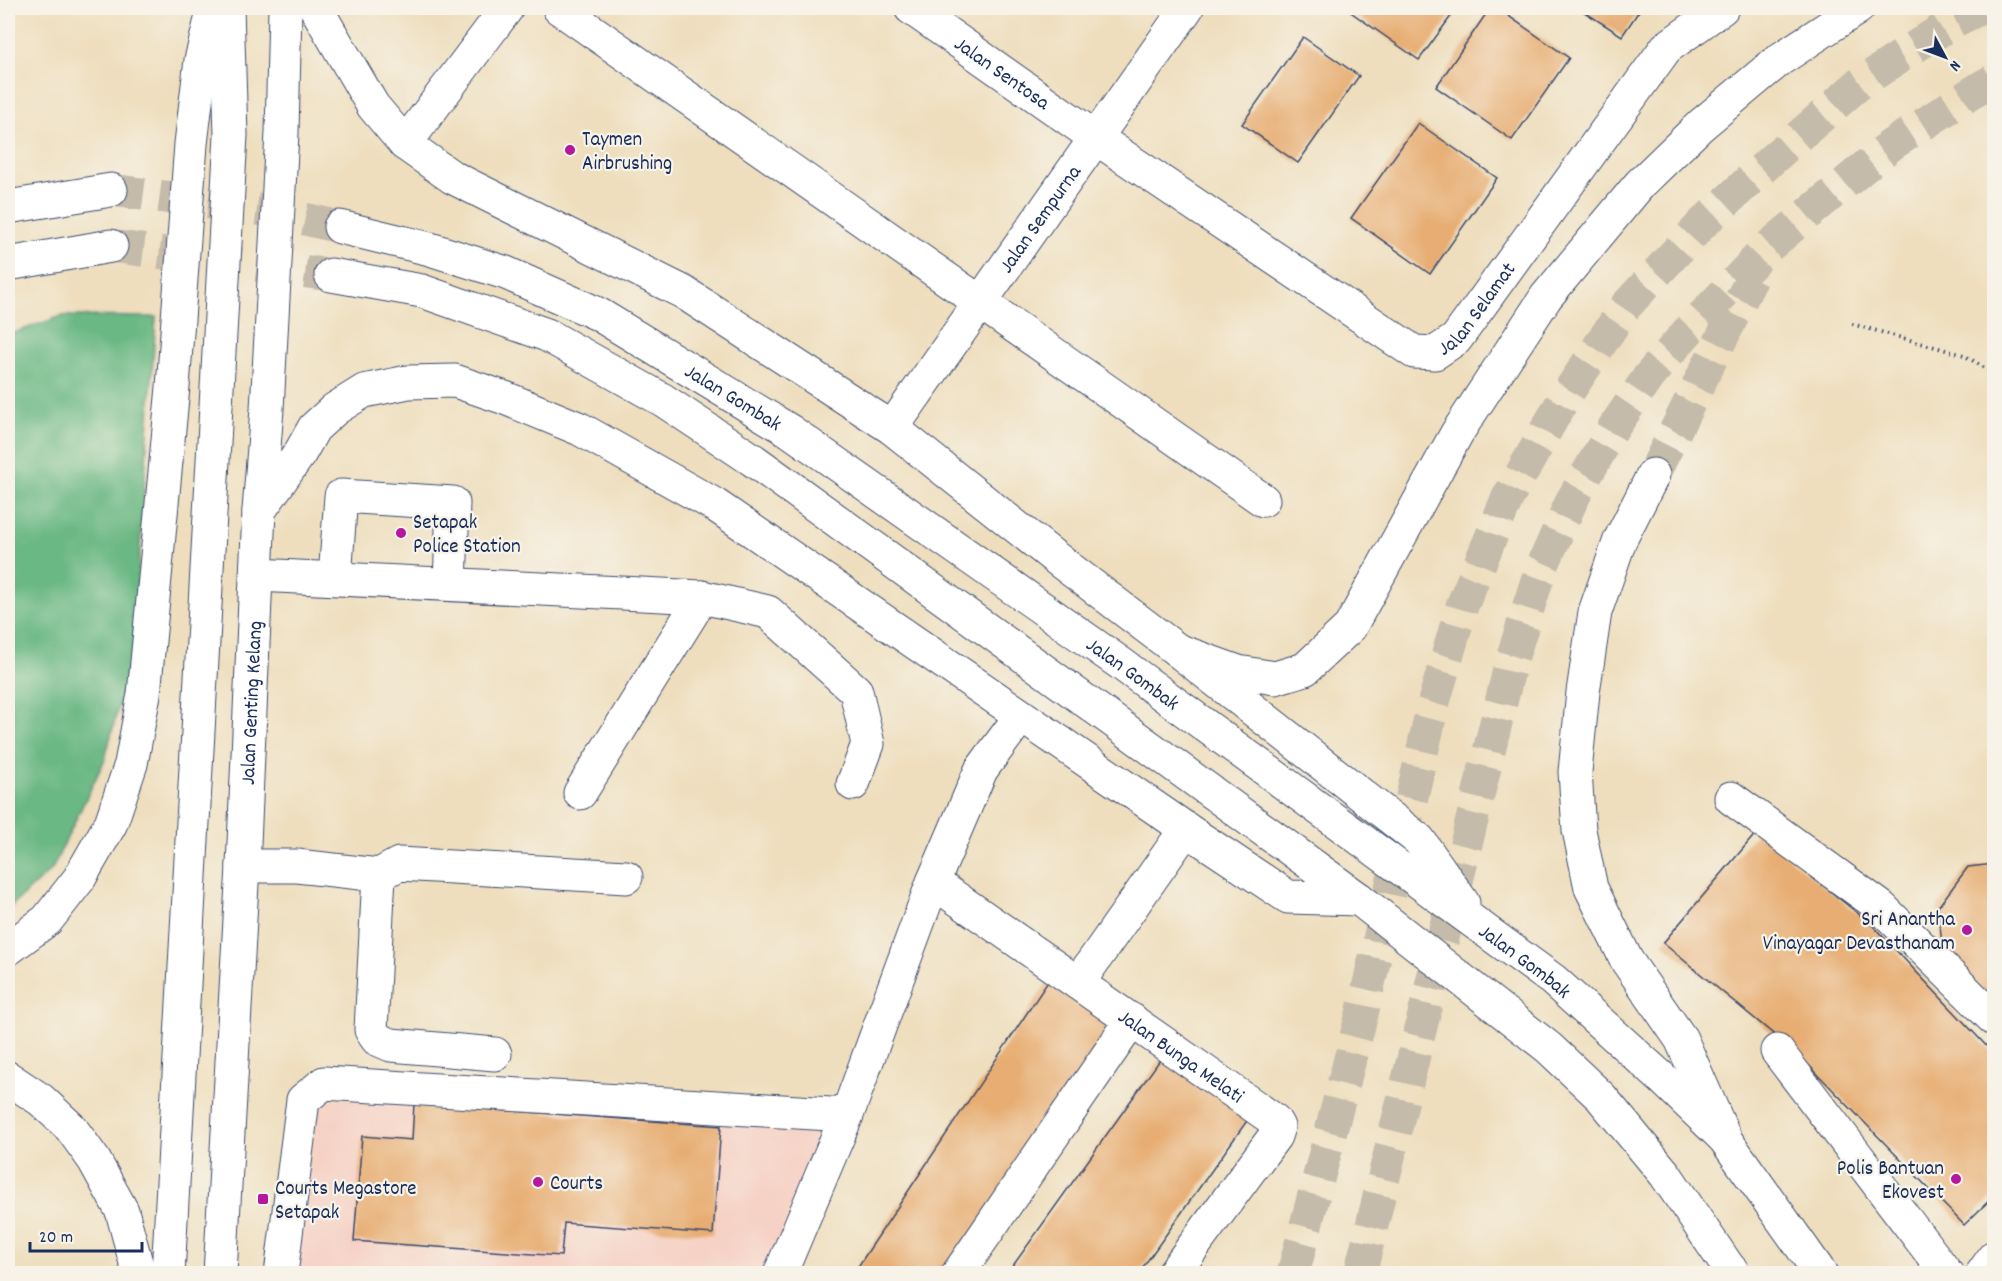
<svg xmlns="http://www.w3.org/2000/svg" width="2002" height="1281" viewBox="0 0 2002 1281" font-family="Dekko,sans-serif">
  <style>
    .built { fill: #f6d1c5 }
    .forest { fill: #6ab883; stroke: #427470; stroke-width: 1.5 }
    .building { fill: #e7ad72 }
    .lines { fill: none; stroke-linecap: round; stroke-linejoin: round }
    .major-tunnel { stroke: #c4bbaa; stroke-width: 33; stroke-dasharray: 33 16; stroke-linecap: butt }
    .highway-tunnel { stroke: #c4bbaa; stroke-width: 33; stroke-dasharray: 33 16; stroke-linecap: butt }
    .minor-casing { stroke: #3b496c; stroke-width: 35 }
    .major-casing { stroke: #3b496c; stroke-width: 35 }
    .highway-casing { stroke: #3b496c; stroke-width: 35 }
    .path { stroke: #3b496c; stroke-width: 4; stroke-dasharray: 1.5 4.5; stroke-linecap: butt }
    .minor { stroke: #fff; stroke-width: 33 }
    .major { stroke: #fff; stroke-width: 33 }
    .highway { stroke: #fff; stroke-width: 33 }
    .poi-dot { fill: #b5179e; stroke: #f7f3e8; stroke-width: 2 }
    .labels { text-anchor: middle; stroke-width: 4.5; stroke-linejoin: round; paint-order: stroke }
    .street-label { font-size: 21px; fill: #1b2f5e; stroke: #f7f3e8 }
    .poi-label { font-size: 21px; fill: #1b2f5e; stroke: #f7f3e8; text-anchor: start }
  </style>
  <rect width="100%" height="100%" fill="#f7f3e8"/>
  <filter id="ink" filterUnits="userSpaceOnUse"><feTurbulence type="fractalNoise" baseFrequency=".0167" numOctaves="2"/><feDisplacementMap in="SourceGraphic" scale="12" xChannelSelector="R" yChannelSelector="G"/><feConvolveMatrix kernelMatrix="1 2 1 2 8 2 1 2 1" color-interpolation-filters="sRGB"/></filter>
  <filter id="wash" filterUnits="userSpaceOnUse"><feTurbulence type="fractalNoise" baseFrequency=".008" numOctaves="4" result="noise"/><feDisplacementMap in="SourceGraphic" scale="24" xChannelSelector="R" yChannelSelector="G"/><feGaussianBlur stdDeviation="1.35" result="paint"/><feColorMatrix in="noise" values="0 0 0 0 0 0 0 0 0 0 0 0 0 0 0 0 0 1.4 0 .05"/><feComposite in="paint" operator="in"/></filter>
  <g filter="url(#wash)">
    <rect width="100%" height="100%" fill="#eedebd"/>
    <path class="built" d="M319,1098L825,1128L764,1273L297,1274Z"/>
    <path class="forest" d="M62,316L156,317L133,649L105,759L52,869L8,909V335Z"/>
    <g id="blocks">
      <path class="building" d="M1345,8H1457L1419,60Z
        M1490,8H1497L1569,58L1512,140L1436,87Z
        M1578,8H1641L1622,36Z
        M1303,37L1359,76L1298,163L1242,124Z
        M1418,123L1497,178L1430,274L1351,218Z
        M1757,832L1872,925L1994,1054V1196L1964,1225L1800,1056L1663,943Z
        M1994,864V995L1983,997L1943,953L1938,907L1968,867Z
        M1051,977L1117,1021L949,1274H853Z
        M1162,1057L1249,1118L1138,1274H1007Z
        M414,1104L721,1126L713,1234L564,1223L561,1256L354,1241L362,1136L412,1140Z"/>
    </g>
  </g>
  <g filter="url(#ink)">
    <use href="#blocks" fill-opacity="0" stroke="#3b496c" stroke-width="1.5"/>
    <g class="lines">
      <path class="major-tunnel" d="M111,190L265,210L340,227
        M111,246L331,275"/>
      <path class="highway-tunnel" d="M1653,475L1752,278
        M1293,1274L1362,1014L1433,705L1462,606L1507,499L1563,400L1625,307L1703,223L1777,155L1859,84L1953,22L1981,8
        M1360,1274L1511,662L1540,571L1572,500L1614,427L1649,376L1689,330L1768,247L1891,145L1978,89L1994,80"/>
      <g class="minor-casing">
        <g id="minor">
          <path d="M559,8L1263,500"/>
          <path id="s1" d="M911,8L1096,138L1414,352L1435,353L1456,339L1666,48L1722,8"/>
          <path d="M405,144L507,8"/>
          <path id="s2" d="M892,428L1187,8"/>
          <path d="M257,575L702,597L768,612L856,691L868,744L853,784"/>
          <path d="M335,578L341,496L453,503L450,584"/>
          <path d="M580,793L702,597"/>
          <path d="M1731,798L1881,907L1994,1019"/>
          <path d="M243,866H297L379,875L371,1030L377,1039L391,1045L495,1054"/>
          <path d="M379,875L399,864L626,877"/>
          <path id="s3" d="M933,882L1274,1120L1278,1127L1275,1136L1173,1274"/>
          <path d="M1078,983L1186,829"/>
          <path d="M1777,1051L1947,1274"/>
          <path d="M281,1274L303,1100L324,1083L847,1115"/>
          <path d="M780,1274L847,1115L933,882L981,770L1021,716"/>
          <path d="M958,1274L1132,1020"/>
          <path d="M1982,1274L1994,1257"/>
        </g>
      </g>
      <g class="major-casing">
        <g id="major">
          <path d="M316,8L373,106L405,144L452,177L683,292L892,428L1053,556L1177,650L1419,840L1463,903"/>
          <path d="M8,207L111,190"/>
          <path id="s4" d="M340,227L430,249L506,273L598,314L790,431L1120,663L1553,980L1664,1080L1725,1139L1821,1274"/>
          <path d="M8,264L111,246"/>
          <path d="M331,275L422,291L547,335L663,400L753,460L1359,899L1549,1048L1601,1097L1665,1174L1733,1274"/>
          <path d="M259,511L300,453L314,428L335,409L364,391L408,382L455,381L505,398L580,429L715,505L1186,829L1288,897L1359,899"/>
          <path d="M8,949L47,920L79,879L111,823L131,764L144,694L173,387L191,144L201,60L214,8"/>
          <path d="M8,1078L41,1100L71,1128L94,1160L122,1211L139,1274"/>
          <path d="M168,1274L231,135L227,8"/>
          <path id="s5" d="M220,1274L243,866L259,511L267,409L282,133L285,8"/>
        </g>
      </g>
      <g class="highway-casing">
        <path id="highway" d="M1653,475L1620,540L1595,612L1583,692L1575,772L1579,830L1591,888L1627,961L1681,1039L1725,1139
          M1177,650L1238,672L1275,678L1305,669L1350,627L1457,433L1546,297L1640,184L1701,125L1779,60L1858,8
          M1732,1271V1274"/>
      </g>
      <path class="path" d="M1852,324L1964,355L1994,374"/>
      <use href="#minor" class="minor"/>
      <use href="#major" class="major"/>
      <use href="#highway" class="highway"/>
    </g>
  </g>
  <g class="poi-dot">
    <circle cx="570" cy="150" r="6"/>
    <circle cx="401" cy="533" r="6"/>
    <circle cx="1967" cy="930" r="6"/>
    <circle cx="1956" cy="1179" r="6"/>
    <circle cx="538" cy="1182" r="6"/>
    <rect x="257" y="1193" width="12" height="12" rx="3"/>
  </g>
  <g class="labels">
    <g class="street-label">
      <text dy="7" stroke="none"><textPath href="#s1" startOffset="112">Jalan Sentosa</textPath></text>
      <text dy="7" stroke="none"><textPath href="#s2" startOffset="256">Jalan Sempurna</textPath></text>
      <text dy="7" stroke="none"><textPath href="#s1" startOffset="692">Jalan Selamat</textPath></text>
      <text dy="7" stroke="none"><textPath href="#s4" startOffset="432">Jalan Gombak</textPath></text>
      <text dy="7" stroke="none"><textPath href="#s4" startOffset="918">Jalan Gombak</textPath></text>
      <text dy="7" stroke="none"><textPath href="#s5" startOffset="572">Jalan Genting Kelang</textPath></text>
      <text dy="7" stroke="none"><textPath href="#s4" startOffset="1404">Jalan Gombak</textPath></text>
      <text dy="7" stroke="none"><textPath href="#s3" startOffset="303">Jalan Bunga Melati</textPath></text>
    </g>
    <g class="poi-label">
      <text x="582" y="145">Taymen<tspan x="582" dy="24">Airbrushing</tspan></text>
      <text x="413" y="528">Setapak<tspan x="413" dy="24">Police Station</tspan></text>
      <text x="1955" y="925" text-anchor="end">Sri Anantha<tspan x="1955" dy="24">Vinayagar Devasthanam</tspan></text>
      <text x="1944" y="1174" text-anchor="end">Polis Bantuan<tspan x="1944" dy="24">Ekovest</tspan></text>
      <text x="550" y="1189">Courts</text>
      <text x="275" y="1194">Courts Megastore<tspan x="275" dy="24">Setapak</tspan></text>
    </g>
  </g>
  <rect width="2002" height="1281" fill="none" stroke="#f7f3e8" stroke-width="30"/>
  <g transform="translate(1945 57) rotate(131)" stroke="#f7f3e8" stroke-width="4.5" paint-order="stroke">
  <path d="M0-4.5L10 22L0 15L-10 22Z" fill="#1b2f5e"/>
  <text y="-9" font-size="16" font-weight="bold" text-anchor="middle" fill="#1b2f5e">N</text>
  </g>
  <path d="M30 1242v9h112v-9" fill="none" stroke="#1b2f5e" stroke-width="3"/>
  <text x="39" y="1242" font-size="18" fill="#1b2f5e" stroke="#f7f3e8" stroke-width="4.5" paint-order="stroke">20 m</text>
</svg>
